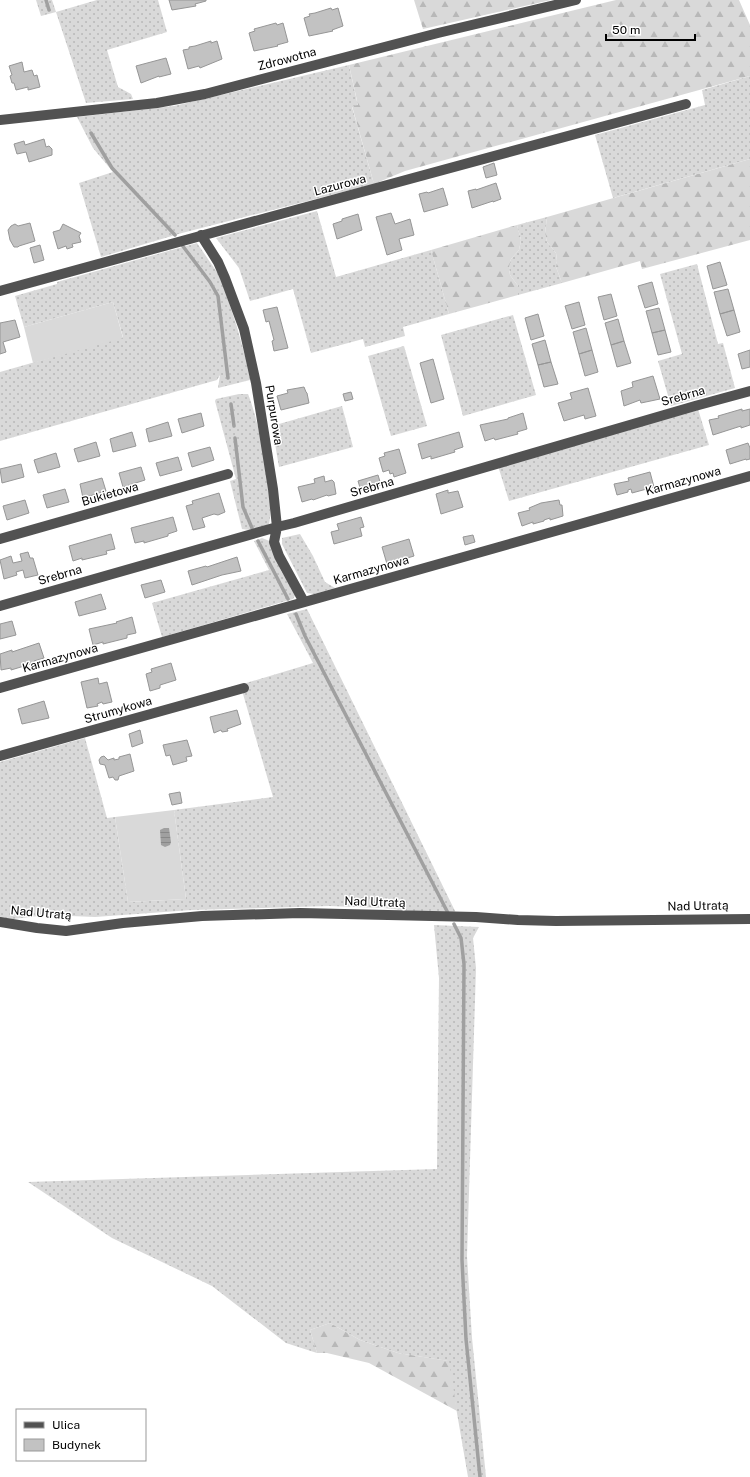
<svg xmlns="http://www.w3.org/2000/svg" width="750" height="1477" viewBox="0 0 750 1477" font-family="'Public Sans',sans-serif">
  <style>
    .grass { fill: url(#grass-dots) }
    .forest { fill: url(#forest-firs) }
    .garden { fill: #d9d9d9 }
    .water { fill: url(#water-rules) }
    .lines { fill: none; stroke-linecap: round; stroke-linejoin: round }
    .stream { stroke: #a0a0a0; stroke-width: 3.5 }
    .building { fill: #c2c2c2; stroke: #969696 }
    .minor { stroke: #525252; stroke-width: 10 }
    .labels { text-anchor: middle; stroke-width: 3; stroke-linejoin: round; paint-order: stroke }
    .street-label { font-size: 12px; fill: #000; stroke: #fff }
  </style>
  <defs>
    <pattern id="grass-dots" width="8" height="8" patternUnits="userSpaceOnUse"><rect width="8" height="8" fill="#d9d9d9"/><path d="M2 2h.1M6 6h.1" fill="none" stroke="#b8b8b8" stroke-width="1.8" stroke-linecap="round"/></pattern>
    <pattern id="forest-firs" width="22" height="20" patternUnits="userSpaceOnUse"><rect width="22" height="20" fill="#d9d9d9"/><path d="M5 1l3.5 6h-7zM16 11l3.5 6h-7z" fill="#b8b8b8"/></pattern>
    <pattern id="water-rules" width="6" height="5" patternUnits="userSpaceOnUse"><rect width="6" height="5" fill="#a0a0a0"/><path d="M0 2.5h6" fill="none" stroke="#888"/></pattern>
  </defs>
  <rect width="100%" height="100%" fill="#fff"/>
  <path class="grass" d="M36,0H52L56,12L97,0H158L167,32L107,50L118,87L131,94L133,99L86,103L56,12L41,16Z
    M349,65L358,106L352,107L374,184L182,233L101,257L79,183L113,172L93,148L77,117L174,106Z
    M750,76V159L613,198L595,135L705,105L702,90Z
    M317,211L336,277L431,250L449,314L403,327L405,336L365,347L363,339L311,353L293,289L250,301L239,268L216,238Z
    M547,217L545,233L547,242L556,253L557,261L556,267L562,283L518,295V286L510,275L509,268L511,259L519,250L521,240L517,225Z
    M197,243L221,278L237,327L250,374V380L218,388L220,375L217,380L0,441V372L123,337L113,302L24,327L15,296L57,284V282Z
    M697,264L718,344L723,343L735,388L671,406L658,361L682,354L660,274Z
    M513,315L536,395L463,416L441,335Z
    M404,346L427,426L391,436L368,356Z
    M239,394H248C258,417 275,500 269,524C260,529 252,531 242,529L230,481L236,479L215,401L216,399Z
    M342,406L353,447L279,467L272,426Z
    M698,409L709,445L509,501L498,466Z
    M300,534L313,556L325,582L335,588L314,594L307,593L282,544V538Z
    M262,538L272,542L281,571L296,594L293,599L162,637L152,603L269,570L254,541Z
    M307,609L456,913H433L383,908L329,906L192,910L95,917L47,915L13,919L0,918V762L85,738L107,818L115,817L128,902L186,899L174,810L273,797L243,694V684L313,663L287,614Z
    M434,925L479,927L473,938L476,968L467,1256L472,1338L486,1477H468L448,1361L398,1353L360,1340L330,1323L310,1330L317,1353L286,1343L212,1286L112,1238L28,1182L437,1169L439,978Z"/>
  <path class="forest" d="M414,0H551L423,29Z
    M616,0H739L750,25V76L405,171L374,184L352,106L358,105L349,65Z
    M750,159V240L642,269L640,261L562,283L556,267L557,261L556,253L547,242L545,233L547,217Z
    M517,225L521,240L519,250L511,259L509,268L510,275L518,286V295L449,314L431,250Z
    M330,1323L360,1340L398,1353L449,1361L457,1411L369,1363L327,1353H317L310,1330Z"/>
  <path class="garden" d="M113,302L123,338L33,363L24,327Z
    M174,810L186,899L128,902L115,817Z"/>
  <path class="water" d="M164,828H169L171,842L170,845L165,847L161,845L160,830Z"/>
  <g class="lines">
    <path class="stream" d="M46,0L49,10
      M91,133L112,168L175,235
      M182,245L210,282L218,296L228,378
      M231,404L234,426
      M235,438L243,507L252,528
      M258,541L288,599
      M296,614L305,636L448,913
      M454,924L461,938L464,964L462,1260L466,1339L480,1477"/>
  </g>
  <path class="building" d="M169,0H206V1L195,4L196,6L172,10Z
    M331,8L332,10L338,8L343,26L332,30L333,31L309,36L304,18L310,16L309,14L315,13Z
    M276,23L277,25L283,23L288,42L277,45L278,46L254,51L249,33L255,31L254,29Z
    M211,41V43L217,41L222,59L200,68L199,66L188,69L183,50L189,49V47L195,46Z
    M166,58L171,74L159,77V76L141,83L136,66Z
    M22,62L24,72L32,70L34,76L37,75L40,87L28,90V87L16,90L14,83H12L10,76L12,75L9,66Z
    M44,139L46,147L49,146L52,149V155L29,162L26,152L17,154L14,144L24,141L25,145Z
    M494,163L497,175L486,178L483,167Z
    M496,183L501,199L493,202V201L472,208L468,191L476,189V190Z
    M443,188L448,205L424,212L419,194L427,192L428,193Z
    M391,213L395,224L410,219L414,235L399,239L402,250L387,255L376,217Z
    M358,214L362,230L337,239L333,224L342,221V219Z
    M30,223L35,241L19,246L18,247H14L10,240L8,230L11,226L15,224L18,226Z
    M63,224L81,233L79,236L81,242L72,244L73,247L67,249L66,246L58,249L53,232L60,230Z
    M40,245L44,260L34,263L30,248Z
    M720,262L727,285L713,289L707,266Z
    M652,282L658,304L645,308L638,286Z
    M728,289L734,310L720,314L714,292Z
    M611,294L617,316L604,320L598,297Z
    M579,302L585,325L572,329L565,306Z
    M277,307L288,348L274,351L272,341L274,340L269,321L266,322L263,310Z
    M659,308L665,330L652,333L646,311Z
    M734,310L740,332L727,336L720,314Z
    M538,314L544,336L531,340L525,318Z
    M618,319L624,341L611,345L605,323Z
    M15,320L20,337L3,342L6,352L0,354V323Z
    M586,328L592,350L579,354L573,332Z
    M665,330L671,352L658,355L652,333Z
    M545,340L551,362L538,365L532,344Z
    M624,341L631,363L617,367L611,345Z
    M592,350L598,372L585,376L579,354Z
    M750,350V367L742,369L738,354Z
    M433,359L444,399L431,403L420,363Z
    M551,362L558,384L544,387L538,365Z
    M653,376L660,399L641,403L640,400L624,406L621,391L633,387L632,382Z
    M304,387L306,392L307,393L309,403L281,410L277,396L288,393L287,390Z
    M588,388L596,416L585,419L584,415L564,421L558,403L572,399L570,393Z
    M351,392L353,399L345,401L343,394Z
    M742,409V411L750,409V425L741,428V426L713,435L709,420L719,418L718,416Z
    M201,413L204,426L182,433L178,419Z
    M523,413L527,429L517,432L518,434L495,440L494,438L485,441L480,425L508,419V418Z
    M168,422L172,436L149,442L146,429Z
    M132,432L136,446L113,452L110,439Z
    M459,432L463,447L454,450L455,452L431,459V456L422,459L418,444Z
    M96,442L100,456L78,462L74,449Z
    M748,443L750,448V459L746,460V459L730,464L726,450Z
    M210,447L214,460L192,467L188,453Z
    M399,449L406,473L394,477L393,473L390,474L389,470L383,472L379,458L385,456L384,453Z
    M56,453L60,467L38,473L34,460Z
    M178,457L182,470L160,476L156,463Z
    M21,464L24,477L2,483L0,469Z
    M141,467L145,480L123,487L119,473Z
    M650,472L654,487L632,493L631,489L628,490V492L617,495L614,484L629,481L628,478Z
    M378,475L381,485L361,491L358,481Z
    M324,476L325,482L332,480L334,482L336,494L328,496L327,495L313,500L312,499L302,502L298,487L315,483L314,479Z
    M102,478L106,491L83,498L80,484Z
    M65,489L69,502L47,508L43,495Z
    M448,490V493L458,491L463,507L441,514L436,494Z
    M219,493L225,512L218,515L214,514L202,518L205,527L193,530L186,506L193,504L192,501Z
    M25,500L29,513L7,520L3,506Z
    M559,500L560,505H562L563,516L550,520V518L544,520V521L533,524V522L522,526L518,513L530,510L529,508L541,503Z
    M173,517L177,531L168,534V536L144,543V541L135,543L131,528Z
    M361,517L364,527L360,528L362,536L334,544L331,532L339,530L337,524Z
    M111,534L115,549L106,551L107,554L82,560V558L73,561L69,546Z
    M473,535L475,542L465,545L463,537Z
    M409,539L414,556L387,564L382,547Z
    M28,552L30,558H33L38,575L25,578L23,570L16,572L17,575L4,579L0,560L11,556L13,563L22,561L20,554Z
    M237,557L241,571L222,575L192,585L188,571L206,566L207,567Z
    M161,580L165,592L145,598L141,585Z
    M101,594L106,609L79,616L75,602Z
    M132,617L136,633L127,635V638L103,644V642L93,645L89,629L117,623L116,622Z
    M12,621L16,635L0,639V624Z
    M39,643L44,658L34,661V663L11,670V668L1,670L0,654L12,650V652Z
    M171,663L176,680L160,685V688L150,691L146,674L152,672L151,669Z
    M98,678L99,684L107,682L112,702L103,704L102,702L97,704L98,706L87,708L81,682Z
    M44,701L49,718L22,724L18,709Z
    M237,710L241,724L227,729L228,731L222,732L221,730L214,733L210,717Z
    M140,730L143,743L132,747L129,734Z
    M187,740L192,756L186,757L187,761L173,765L170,755L166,756L163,745Z
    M130,754L134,771L119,776L118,780H115L113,777L109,778L105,765L100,764L99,760L101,757L104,756L108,760L114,758V760L119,759V757Z
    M180,792L182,803L172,805L169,794Z"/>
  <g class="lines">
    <path class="minor" d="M0,120L157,103L205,94L438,33L576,0
      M201,235L218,262L225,278L244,329L256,383L273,489L277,527L274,542L279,556L304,602
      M0,291C228,227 458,167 686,104
      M0,539L228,474
      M0,606L277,527L294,523L695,406L750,391
      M0,688L750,476
      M0,756L244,688
      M0,922L37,928L66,931L123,923L202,916L300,913L476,917L518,920L556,921L750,919"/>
  </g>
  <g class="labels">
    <g class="street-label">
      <text transform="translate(287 59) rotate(-15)" y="4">Zdrowotna</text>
      <text transform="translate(340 185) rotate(-15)" y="4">Lazurowa</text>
      <text transform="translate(683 396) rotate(-16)" y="4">Srebrna</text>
      <text transform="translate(274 415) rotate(81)" y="4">Purpurowa</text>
      <text transform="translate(683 481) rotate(-16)" y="4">Karmazynowa</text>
      <text transform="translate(372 487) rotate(-16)" y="4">Srebrna</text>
      <text transform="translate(110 494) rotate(-16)" y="4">Bukietowa</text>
      <text transform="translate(371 570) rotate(-16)" y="4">Karmazynowa</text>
      <text transform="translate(60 575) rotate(-16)" y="4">Srebrna</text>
      <text transform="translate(60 658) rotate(-16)" y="4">Karmazynowa</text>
      <text transform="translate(118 710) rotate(-16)" y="4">Strumykowa</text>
      <text transform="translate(375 902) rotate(2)" y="4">Nad Utratą</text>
      <text transform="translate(698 906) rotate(-1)" y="4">Nad Utratą</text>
      <text transform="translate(41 913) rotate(5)" y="4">Nad Utratą</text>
    </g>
  </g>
  <rect x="16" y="1409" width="130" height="52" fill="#ffffff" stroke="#999999"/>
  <rect x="24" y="1422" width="20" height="6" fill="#525252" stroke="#999999"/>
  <text x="52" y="1429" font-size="12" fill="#000000">Ulica</text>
  <rect x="24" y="1439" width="20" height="12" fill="#c2c2c2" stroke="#999999"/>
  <text x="52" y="1449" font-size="12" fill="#000000">Budynek</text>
  <path d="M606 34v6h89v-6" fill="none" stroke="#000000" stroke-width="2"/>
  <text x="612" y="34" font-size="12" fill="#000000" stroke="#ffffff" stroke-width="3" paint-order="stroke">50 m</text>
</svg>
